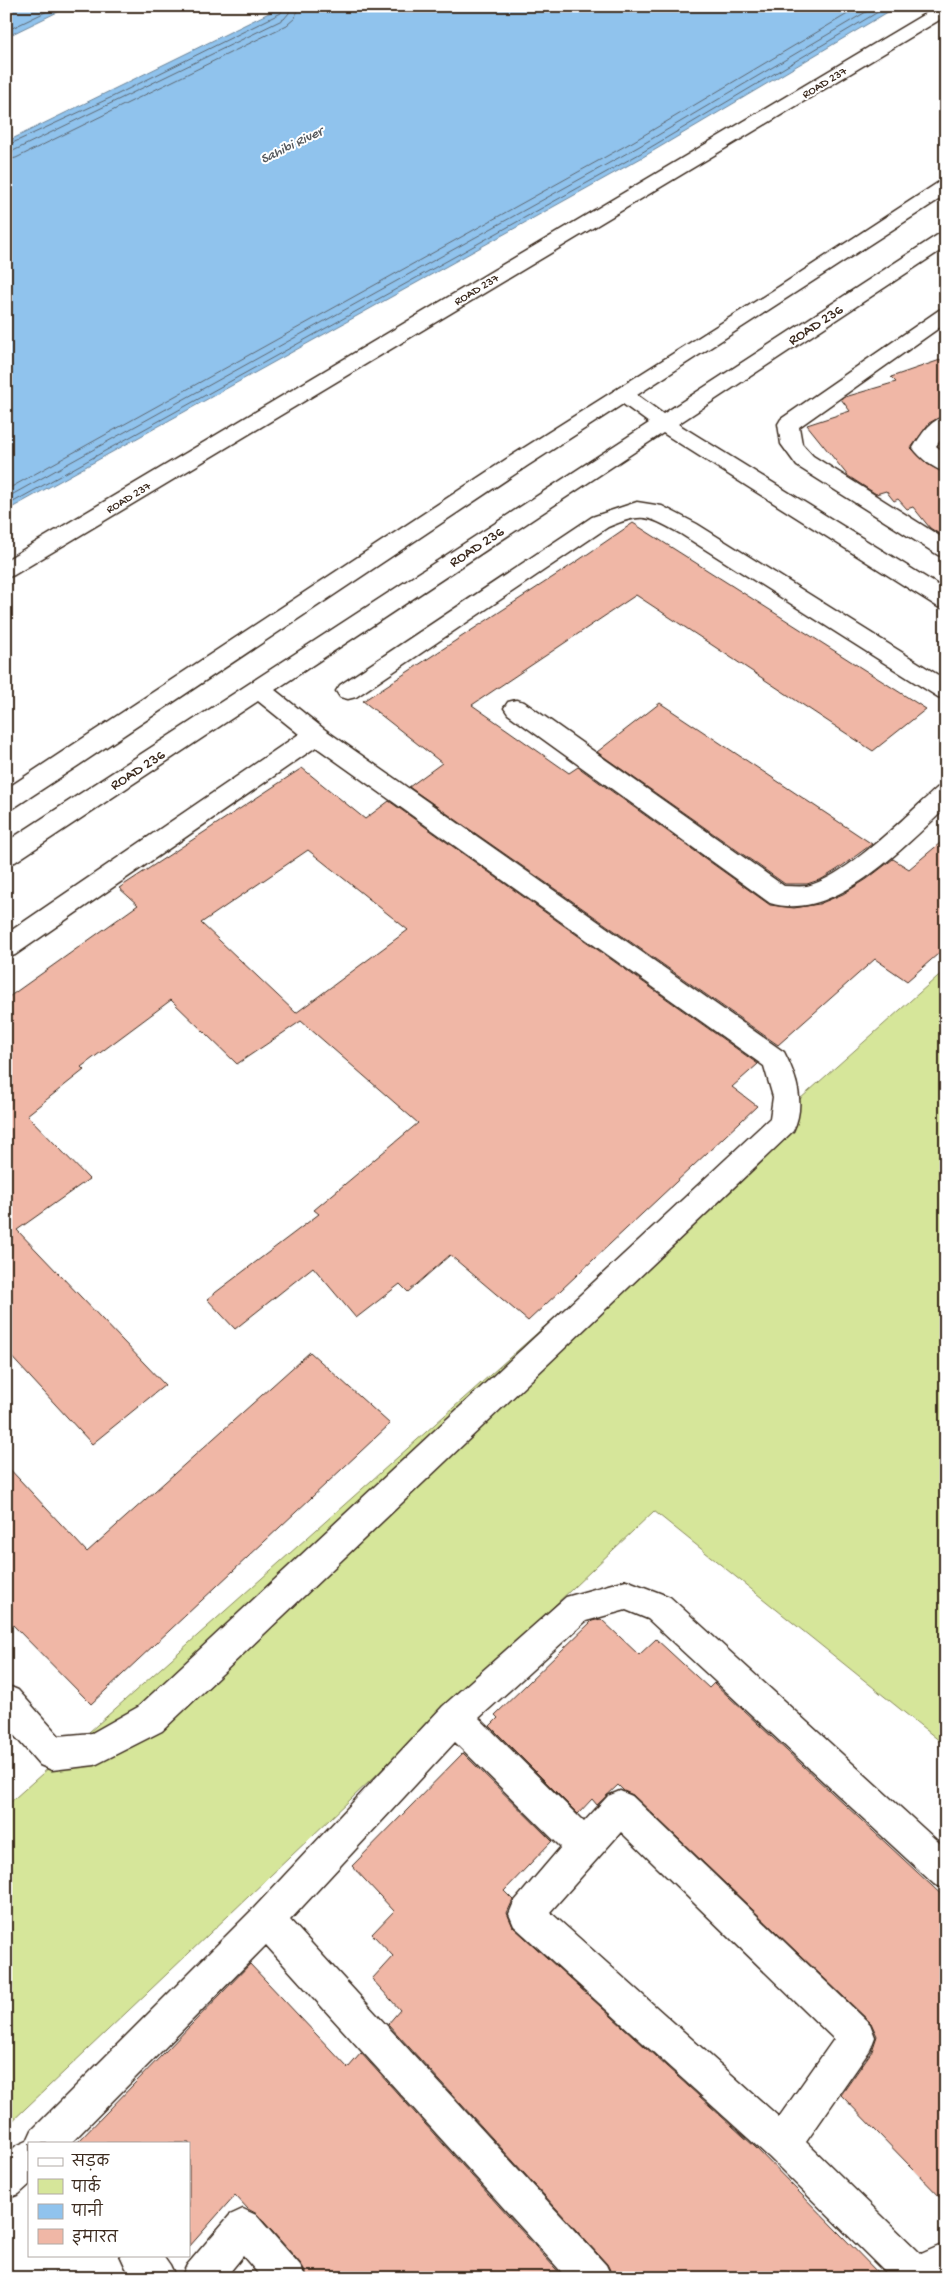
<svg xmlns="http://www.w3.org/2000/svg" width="952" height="2284" viewBox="0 0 952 2284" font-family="'Gochi Hand','Playpen Sans Deva',sans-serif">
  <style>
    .green { fill: #d6e69a; stroke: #88885c }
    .water { fill: #90c3ed; stroke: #6e869a }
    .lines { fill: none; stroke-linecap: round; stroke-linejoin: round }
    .shore { stroke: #5d6771; stroke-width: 1 }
    .building { fill: #f0b7a6; stroke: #3b2a1e; fill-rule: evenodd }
    .minor-casing { stroke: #3b2a1e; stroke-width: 3 }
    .minor { fill: #fff; fill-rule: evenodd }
    .labels { text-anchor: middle; stroke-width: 4; stroke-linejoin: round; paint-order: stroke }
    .far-street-label { font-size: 12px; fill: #3b2a1e; stroke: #fff }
    .far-water-label { font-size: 14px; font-style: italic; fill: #54585c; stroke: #fff }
    .street-label { font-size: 15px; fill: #3b2a1e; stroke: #fff }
  </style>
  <rect width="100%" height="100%" fill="#fff"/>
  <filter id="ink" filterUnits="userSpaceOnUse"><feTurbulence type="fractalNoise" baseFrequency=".02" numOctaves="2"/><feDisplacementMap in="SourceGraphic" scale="10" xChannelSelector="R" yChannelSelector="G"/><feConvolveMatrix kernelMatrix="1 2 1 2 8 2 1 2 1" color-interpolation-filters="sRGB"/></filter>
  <g filter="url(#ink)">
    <path class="green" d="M946,969V1746L654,1511L6,2127V1806Z"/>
    <path class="water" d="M6,6H70L6,37Z
      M283,6H898L643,157L6,511V142Z"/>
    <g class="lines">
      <path class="shore" d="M6,31L58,6
        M6,146L110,98L281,13L284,6
        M6,152L13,151L284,19L289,13L290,6
        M6,160L16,158L287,25L295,18L298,6
        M6,490L634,141L861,6
        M6,498L638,147L876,6
        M6,506L641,153L888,6"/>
    </g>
    <path class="building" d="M946,358V414L929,423L911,448L927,464L946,474V538L930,528L913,507L907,509L898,499L894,501L886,491L876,494L848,476L807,425L850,411L841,399L845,397L896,382L891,377Z
      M633,523L926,709L873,751L636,595L472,705L569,773L578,767L770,905L794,908L819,904L843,894L867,879L893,859L909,869L946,838V947L907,981L875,959L778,1045L409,787L442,763L363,701L573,564Z
      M660,703L872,844L838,869L822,879L807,884H785L597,752Z
      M302,768L365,819L389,801L758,1064L732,1087L757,1106L528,1321L450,1255L408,1292L400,1284L356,1318L313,1267L235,1329L207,1299L319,1214L314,1210L418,1123L301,1021L237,1064L171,1000L81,1067L84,1070L27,1115L89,1179L17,1230L165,1385L92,1444L6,1351V999L138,905L119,888ZM308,850L408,930L296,1013L201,923Z
      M310,1352L390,1424L91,1704L6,1618V1465L87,1552Z
      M601,1619L639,1655L656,1639L709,1688L714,1683L946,1899V2203L841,2095L872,2051L877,2036L871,2023L633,1795L624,1791L618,1785L597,1805L592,1799L578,1814L490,1726L498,1718L495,1715L592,1621Z
      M463,1753L552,1841L504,1891L513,1900L507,1913L513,1927L754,2146L883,2278H614L607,2264L388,2024L400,2010L372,1979L393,1956L372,1934L394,1911L352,1866Z
      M250,1964L348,2068L361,2053L564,2278H309L301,2264L257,2214L248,2209L235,2195L189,2247V2143H77Z"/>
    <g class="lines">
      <g class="minor-casing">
        <path id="minor" d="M938,6H946V16L14,575L6,578V560Z
          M946,180V195L637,395L663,414L939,234L946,232V247L678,424L946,590V609L938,607L663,433L275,690L324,729L784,1052C797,1077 806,1105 793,1131L162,1731L95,1765L52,1770L40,1765L6,1726V1685L18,1690L59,1736L92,1733L138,1707L770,1118L773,1097L764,1066L316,747L15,955L6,958V934L299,734L258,701L15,862L6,864V842L649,423L623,404L527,466L79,765L15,807L6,810V789L511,456L780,286L939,182Z
          M946,308V323L799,427L802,444L813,456L946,540V557L938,555L797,466L781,444L778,424L781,419L939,310Z
          M946,416V433L936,446L946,454V472C934,469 920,458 913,448C922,434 929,421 946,416Z
          M637,502L662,506L697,524L946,680V699L938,697L681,534C648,516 644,512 608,527L356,697L348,699L340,697L336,691L340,685L592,517Z
          M516,700L524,702L784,886C792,886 800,887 807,886C845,878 908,814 937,788L946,785V808C903,847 834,923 770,903L508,714L504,708L508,702Z
          M626,1580L670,1597L946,1849V1889L934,1884L648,1619L626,1610L586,1621L479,1718L584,1822L608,1796L620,1791L632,1796L870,2024L875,2037L870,2050L806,2142L921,2254L946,2243V2278H891L769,2157L514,1926L509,1914L514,1902L561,1847L455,1742L290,1920L606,2265L612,2278H567L266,1945L71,2143H29V2185L19,2194L6,2199V2155L16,2146L27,2141L32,2130L254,1908L443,1706L566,1597ZM621,1832L834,2039L779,2117L550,1912Z
          M243,2209L256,2215L300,2265L306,2278H262L243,2256L225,2278H181L187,2265L230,2215Z
          M120,2255H163L170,2265L176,2278H133L126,2268Z"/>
      </g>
      <use href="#minor" class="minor"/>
    </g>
  </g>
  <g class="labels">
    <g class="far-street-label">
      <text transform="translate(824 82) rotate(-31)" y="4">ROAD 237</text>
      <text transform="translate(476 289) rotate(-31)" y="4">ROAD 237</text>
      <text transform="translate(128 497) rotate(-31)" y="4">ROAD 237</text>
    </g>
    <g class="far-water-label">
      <text transform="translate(291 144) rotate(-26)" y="5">Sahibi River</text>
    </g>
    <g class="street-label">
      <text transform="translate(815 324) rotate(-33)" y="5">ROAD 236</text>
      <text transform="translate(476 546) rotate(-33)" y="5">ROAD 236</text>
      <text transform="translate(137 769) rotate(-33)" y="5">ROAD 236</text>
    </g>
  </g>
  <rect width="952" height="2284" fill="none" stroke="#fff" stroke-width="25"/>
  <rect x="12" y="12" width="927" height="2259" fill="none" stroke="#3b2a1e" stroke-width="2" filter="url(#ink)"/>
  <rect x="28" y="2142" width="162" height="115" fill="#ffffff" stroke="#b1aaa5"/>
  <rect x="38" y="2158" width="25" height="8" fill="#ffffff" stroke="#b1aaa5"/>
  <text x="72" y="2166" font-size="15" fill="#3b2a1e">सड़क</text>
  <rect x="38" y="2179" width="25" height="15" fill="#d6e69a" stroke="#b1aaa5"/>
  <text x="72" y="2192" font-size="15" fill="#3b2a1e">पार्क</text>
  <rect x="38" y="2204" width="25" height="15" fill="#90c3ed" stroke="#b1aaa5"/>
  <text x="72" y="2216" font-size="15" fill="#3b2a1e">पानी</text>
  <rect x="38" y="2229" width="25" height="15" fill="#f0b7a6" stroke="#b1aaa5"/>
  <text x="72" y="2242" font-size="15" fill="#3b2a1e">इमारत</text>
</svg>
